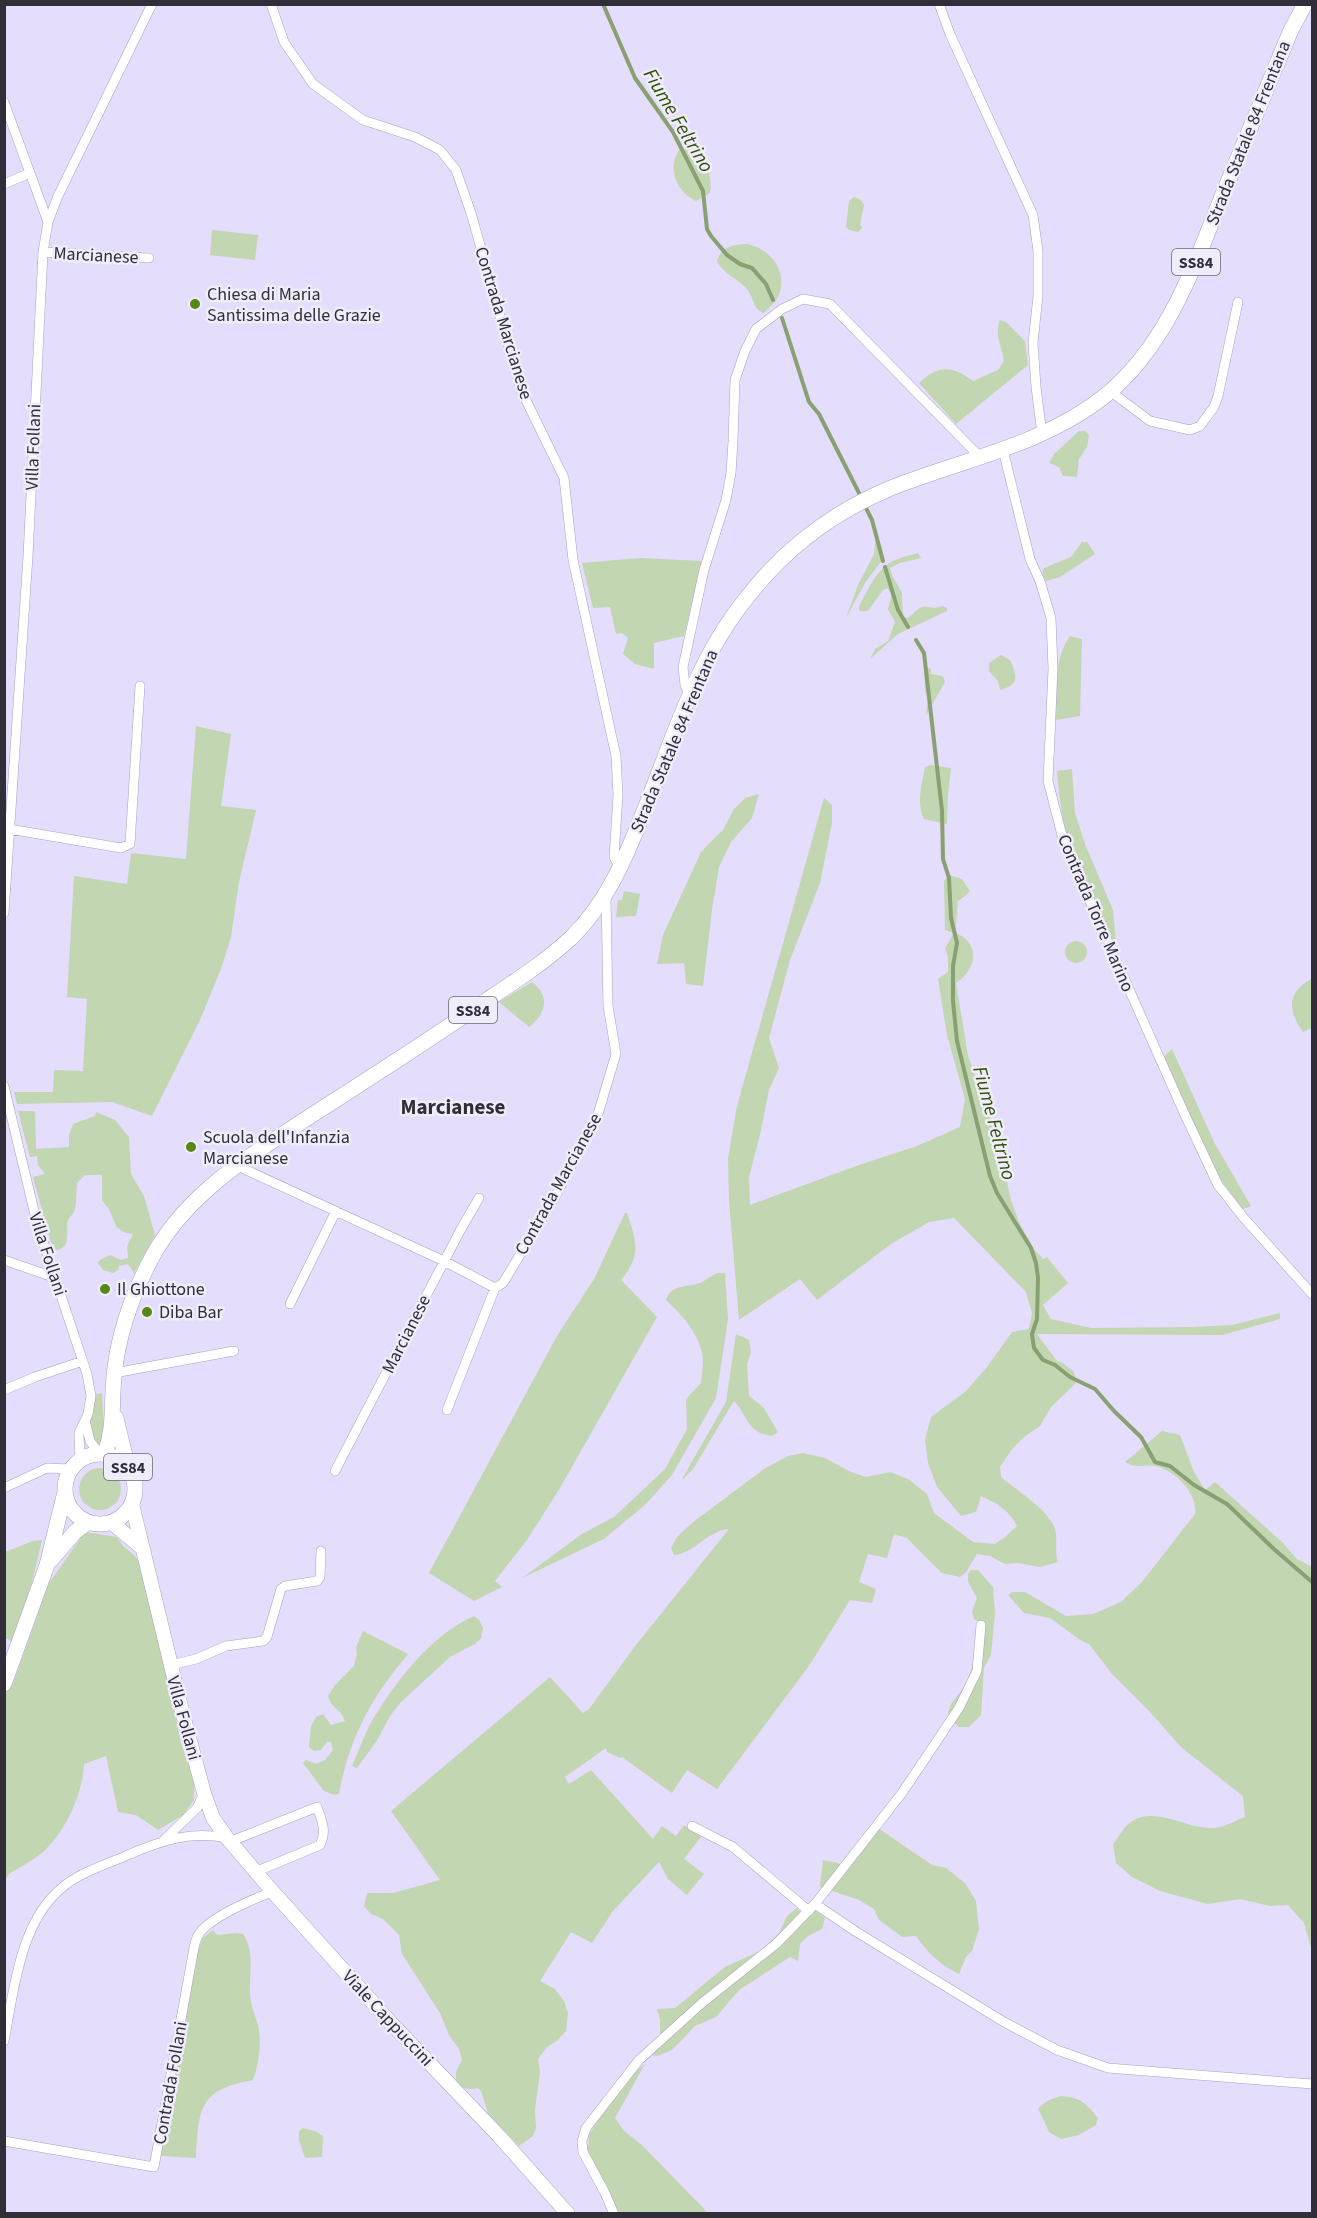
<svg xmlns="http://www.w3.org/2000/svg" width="1317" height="2218" viewBox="0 0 1317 2218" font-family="'Source Sans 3',sans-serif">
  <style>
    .green { fill: #c2d6b1 }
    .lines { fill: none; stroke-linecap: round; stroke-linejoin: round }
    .stream { stroke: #88a072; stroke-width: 4 }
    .street-casing { stroke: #a9a2c0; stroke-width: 10 }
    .secondary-casing { stroke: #a9a2c0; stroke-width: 15 }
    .primary-casing { stroke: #a9a2c0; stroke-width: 16 }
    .street { stroke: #fff; stroke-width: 9 }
    .secondary { stroke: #fff; stroke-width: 14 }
    .primary { stroke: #fff; stroke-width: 15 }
    .poi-dot { fill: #588718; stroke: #f0edfa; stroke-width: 2 }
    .labels { text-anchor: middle; stroke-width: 5; stroke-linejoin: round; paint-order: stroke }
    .shield { fill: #f0edfa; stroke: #6a6774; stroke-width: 1.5 }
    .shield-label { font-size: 16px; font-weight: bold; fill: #312e3a }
    .street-label { font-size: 18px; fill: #312e3a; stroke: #f0edfa }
    .poi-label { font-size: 18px; fill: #312e3a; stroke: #f0edfa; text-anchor: start }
    .water-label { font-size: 20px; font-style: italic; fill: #325009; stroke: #f0edfa }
    .quarter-label { font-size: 21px; font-weight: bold; fill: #312e3a; stroke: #f0edfa }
  </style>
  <rect width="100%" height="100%" fill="#e4ddfc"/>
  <path class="green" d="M688,149C706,154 713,177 710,193L696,201C676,192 667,168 679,150Z
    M854,197L861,200L864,205L860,224L862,228L858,232L849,230L846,227L849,201Z
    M212,230L258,235L255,260L210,255Z
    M747,244C772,249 790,274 777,299C774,304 768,308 764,313C753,309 754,299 748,290C738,278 725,276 717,261C722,246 732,245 747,244Z
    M1000,320L1006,322L1025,341L1028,365L956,424L919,383C938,365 952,365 973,381L998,370L1004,361C1002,346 994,335 1000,320Z
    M1079,431H1085L1089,435L1087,447L1079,459L1077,477L1063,476L1059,467L1049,463L1054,454Z
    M876,536L883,559L865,583L846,618L858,585L874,554Z
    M1082,542H1087L1095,554L1060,577L1046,581L1042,572L1044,568L1071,557Z
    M918,553L921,558L900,563L890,568L892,575L902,593L903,617L907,618C913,616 917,607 923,607C932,606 930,610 943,606L947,608V611L898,634L870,659L875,649L888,641L895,622L888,609C890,600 894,595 887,588L883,590L868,611H859C859,604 863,599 866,593C882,565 886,561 918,553Z
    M640,558L702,561L684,636L654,643V669L635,664L623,654L628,638L622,633L616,634L610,607L593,608L582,563Z
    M1070,636L1082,639L1080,716L1056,720C1057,693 1053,659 1070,636Z
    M1001,655L1010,660C1017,676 1020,685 1000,690L998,681L989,671V663Z
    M926,667L931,669V674L943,676L945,682L926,715L928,699L925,691L924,668Z
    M196,726L231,734L221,806L256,810L239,882L231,937L221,969L200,1020L152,1116L112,1102L17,1104L14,1092H53L54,1070L83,1071L87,999L67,997L74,876L127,884L131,853L186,859Z
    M931,765L951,768L948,794L947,824L924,819C916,803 922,784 925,767Z
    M1072,769L1075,813L1085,844L1113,910L1117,952C1100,914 1079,876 1067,836C1061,814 1059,792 1057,771Z
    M759,794L752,818L731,842L719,867L712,910L703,986L686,984L684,963L657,964L663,935L701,852L723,830L734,809L745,798Z
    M824,798L832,805V823L820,883L790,960L769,1038L779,1068L769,1090L760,1135L749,1177L750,1205L859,1165L917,1146L960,1127L965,1099L947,1035L938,979L948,972V957L945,948L954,933L945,930L944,881L949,875L962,879L970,891L965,896L958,901L955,933C981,942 977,970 956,983L968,1056L996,1133L1011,1200L1019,1222L1034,1249L1043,1259L1047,1257L1068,1283L1043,1305L1051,1319L1091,1328L1192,1327L1232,1325L1280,1313V1319L1222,1335L1037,1334L1057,1361L1063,1363L1074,1372L1076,1383L1051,1407L1040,1426L1024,1437L1012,1449L1000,1467L1001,1477C1017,1491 1048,1509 1055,1529C1058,1540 1054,1551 1058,1562L1040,1567L1019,1563L1005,1564L990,1556L977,1554L966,1572L960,1577L942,1573L907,1538L894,1534L887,1558L868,1554L859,1582L876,1589L872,1603L850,1600L809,1666L717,1789L687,1770L672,1793L622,1757L620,1758L607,1752L606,1748L565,1777L569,1784L591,1770L653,1839L662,1826L676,1836L684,1825L701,1837L684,1859L704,1874L687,1895L668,1879L659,1862L613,1911L592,1943L571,1932L540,1981L555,1989L564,2001L568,2013L566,2031L558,2040L547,2047L538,2059L540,2072L535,2110L536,2128L533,2136L519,2146L488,2113L481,2091L478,2088C468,2090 462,2089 456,2082V2072L462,2060L459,2049L449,2035L440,2013L402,1954L399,1935L383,1919L371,1914L364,1906L367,1893H393L440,1880L391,1811L550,1677L583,1713L589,1709L636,1645L729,1529C707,1531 695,1553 674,1555L671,1548L677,1537L692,1523L764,1469L788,1456L803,1453L825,1458L851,1472L866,1477L890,1472L908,1479L927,1494L934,1513L973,1542L995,1544L1004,1538L1017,1526C1009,1510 997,1503 981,1496L976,1512L961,1516L937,1487L928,1463L925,1440L931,1417L966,1391L987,1367L1012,1332L1029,1329L1032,1313L1026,1292L954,1218L929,1222L891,1244L817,1300L800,1279L739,1320L729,1201L728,1159L737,1106Z
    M624,891L640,894L636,916L616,917L618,900H622Z
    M1065 952a11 11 0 1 1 22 0a11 11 0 1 1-22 0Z
    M1311,979H1312V1028L1303,1032C1288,1011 1286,993 1311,979Z
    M532,982C551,997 546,1013 529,1027L499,1002Z
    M1172,1049L1215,1144L1251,1206L1243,1209L1221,1180L1199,1138L1163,1057Z
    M18,1111H35L36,1149L69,1147V1135L73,1124L95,1116L96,1112L115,1120L129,1137L131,1174L144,1196L155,1235L134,1273L128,1264L119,1266L118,1270L113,1273L103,1270L98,1263L100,1260L110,1255L121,1260L128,1258L127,1246L133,1234C108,1231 119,1217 102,1201V1175H85L77,1183C76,1192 77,1204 74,1212C73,1215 69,1217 68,1220C65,1230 73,1251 53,1250L33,1177L45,1174L38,1165L37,1156L30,1157Z
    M625,1213H627C637,1243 641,1256 621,1280L657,1317L560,1488L527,1540L495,1581L502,1587L474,1601L429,1573L557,1336L594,1279Z
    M718,1273H725L728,1319L716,1398L672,1475L646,1504L604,1539L522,1578L582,1534L614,1517L665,1469L687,1429L686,1399L701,1383C702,1373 704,1362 702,1353C697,1331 682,1315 666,1300C672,1283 687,1288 700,1283C707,1280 711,1275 718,1273Z
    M736,1334L749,1340L751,1352L747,1365L749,1396L763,1407L778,1432L772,1436C747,1433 748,1416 734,1401L693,1469L681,1481L726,1402Z
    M102,1393L104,1427L100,1446L92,1439L90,1421L93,1395Z
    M1162,1431L1180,1435L1194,1472L1205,1490L1215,1482L1283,1543L1297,1559L1312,1567V1951L1304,1923L1288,1905L1270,1906L1240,1899L1208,1904L1160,1891L1132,1877L1116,1863L1113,1844C1119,1837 1124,1826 1131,1822C1156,1805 1187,1830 1214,1828C1224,1827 1235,1821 1245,1817L1243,1796L1182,1748L1150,1712L1112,1674L1089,1644L1080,1640L1050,1618L1024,1613L1008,1595L1012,1592H1025L1066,1616L1093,1614L1121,1602L1142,1582L1195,1514C1198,1494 1176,1471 1156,1466C1145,1464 1136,1469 1125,1462Z
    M79 1489a21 21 0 1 1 42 0a21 21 0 1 1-42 0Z
    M85,1532L117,1537L123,1546L134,1555L141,1564L152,1605L181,1743L194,1781V1800L183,1815L158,1830L136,1815L118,1812L106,1756L84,1764C83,1792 67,1828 47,1848C37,1859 21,1866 9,1874L5,1880L4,1696L9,1685L13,1684L49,1583Z
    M42,1540L32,1582L13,1642L5,1638V1552L33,1541Z
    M971,1570H978L993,1587L995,1614L991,1655L984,1668L981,1715L969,1727H959L949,1718L948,1712L951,1704L968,1682L981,1629V1623L974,1619L972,1612L977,1598L968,1582V1574Z
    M474,1616L479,1620L483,1628L481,1638L475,1644L450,1657L401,1702L390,1716L376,1742L357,1768L352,1766C359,1750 365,1733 373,1719C397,1680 431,1635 474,1616Z
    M363,1631L408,1654C371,1698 350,1736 339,1794L334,1795L324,1791L303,1763L306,1760L316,1764L325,1760L333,1750L331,1742H327L321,1750L314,1751L309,1747L311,1726L316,1717L323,1714L331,1725L345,1721C340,1707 332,1710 328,1696L335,1685L354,1666L357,1654L356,1647Z
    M878,1828L932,1865L946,1868L965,1883L976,1901L979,1929L972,1951L966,1957L959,1974C940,1965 928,1953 916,1936L902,1937L879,1920L874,1909L859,1900L820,1887L823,1860L838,1863L843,1866Z
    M809,1906L825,1918L822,1929L808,1936L800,1944L798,1961L790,1957L739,1990L716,2017L695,2026L672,2050L657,2056L651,2055L649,2052L660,2042V2020L657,2009L675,2008L725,1967L762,1950L779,1933L787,1916L797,1908L801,1913Z
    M213,1930L217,1935L237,1933L243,1934C255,1952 249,1973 250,1993C250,2004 255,2015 258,2025C262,2043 259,2063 253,2080C199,2090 199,2107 196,2158L161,2156L198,1951L203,1938Z
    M645,2064L615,2118L624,2131L642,2145L708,2213H618L588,2152L589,2135L600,2116L629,2077Z
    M1061,2096C1081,2098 1085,2102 1098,2118L1096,2125L1079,2135L1061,2139L1049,2132L1038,2108L1049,2100Z
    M303,2128L315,2131L323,2136L322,2157L305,2158L299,2140V2131Z"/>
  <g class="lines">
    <path class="stream" d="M603,4L635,78L673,132L703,191L707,229L711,236L727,255L740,264L752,268L766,284L773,300
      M782,318L809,402L819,414L861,497
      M864,504L872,520L883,561
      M885,567L898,610L908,627
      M916,640L924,653L942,811L943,859L949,878L951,918L957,943L953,966V1001L957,1041L990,1176L997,1193L1031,1248L1036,1263L1038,1278L1037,1319L1032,1334L1034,1348L1043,1360L1055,1365L1070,1377L1095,1389L1114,1411L1141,1437L1155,1462L1170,1466L1194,1485L1227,1504L1275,1550L1312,1582"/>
    <g class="street-casing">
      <path id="street" d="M271,4L284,42L313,84L363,120L415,137L440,150L456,170L471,213L521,390L564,478L573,560L616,756L618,795L614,857L620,868
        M939,4L950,34L1033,215L1038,251V296L1033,343L1036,387L1042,434
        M4,102L48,222
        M4,184L30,173
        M43,252L149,258
        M1110,391L1150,421L1190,430L1200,426L1214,407L1218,396L1238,302
        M1003,450L1030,559L1040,581L1051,618L1053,669L1048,781L1064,843L1185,1115L1218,1185L1243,1217L1312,1294
        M690,697L685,685L683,667L704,570L726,500L731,473L733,441L735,380L745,351L756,329L782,309L803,299L830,304L981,458
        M9,829L121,848L130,844L140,686
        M4,913L28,556L43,252L48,222L58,196L152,4
        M4,1086L37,1223L87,1374L91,1396L88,1414L79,1433L80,1460
        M240,1163L244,1169L444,1261L495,1288
        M4,1260L56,1278
        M290,1304L336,1211
        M114,1373L234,1351
        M4,1390L35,1377L83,1361
        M447,1410L495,1288L503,1283L555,1197L598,1114L616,1054L608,1006L606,895
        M85,1420L90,1441L100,1454
        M335,1471L461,1229L479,1198
        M4,1488L47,1468L71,1469
        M171,1665L196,1659L226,1646L263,1641L267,1637L281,1589L285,1586L317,1581L320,1577L321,1551
        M692,1826L733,1847L809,1911
        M164,1840L197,1808L204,1793
        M229,1842L317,1807C322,1821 327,1831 320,1845L255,1872
        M815,1904L855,1931L1004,2022L1057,2050L1108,2068L1312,2084
        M4,2041C14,1990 20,1920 64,1886C83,1871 108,1864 130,1854C163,1840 190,1831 227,1838
        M4,2141L154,2167L194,1948C195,1943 196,1938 199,1934C209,1918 254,1898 273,1892
        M614,2214L605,2193L583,2152L582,2141L586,2128L639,2060L702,2003L776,1944L815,1904L902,1793L959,1708L977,1671L981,1625"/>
    </g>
    <g class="secondary-casing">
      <path id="secondary" d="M132,1504L183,1715L204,1793L213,1818L227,1838L273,1892L391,2023L499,2136L568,2214
        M111,1522L141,1547"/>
    </g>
    <g class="primary-casing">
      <path id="primary" d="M116,1418L128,1468
        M105,1454C115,1423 111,1407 114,1377C117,1339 131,1298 148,1265C182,1195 250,1156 312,1115C370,1078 428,1041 484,1002C514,982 545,962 571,938C607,903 626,857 644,811C673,739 696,661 745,600C783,550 833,512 891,488C964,459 1044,445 1106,395C1168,344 1194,266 1223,194C1246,139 1268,85 1291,30L1305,4
        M65 1489a35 35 0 1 1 70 0a35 35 0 1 1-70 0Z
        M51,1560L75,1532L88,1522
        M4,1684L47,1565L65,1492"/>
    </g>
    <use href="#street" class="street"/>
    <use href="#secondary" class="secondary"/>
    <use href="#primary" class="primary"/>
  </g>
  <g class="poi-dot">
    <circle cx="195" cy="304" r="6"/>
    <circle cx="191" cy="1147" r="6"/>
    <circle cx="105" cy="1289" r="6"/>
    <circle cx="147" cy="1312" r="6"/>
  </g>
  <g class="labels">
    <g class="shield">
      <rect x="1172" y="249" width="48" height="26" rx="4.5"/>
      <rect x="449" y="997" width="48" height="26" rx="4.5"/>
      <rect x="104" y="1454" width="48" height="26" rx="4.5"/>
    </g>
    <g class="shield-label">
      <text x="1196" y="268">SS84</text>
      <text x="473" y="1016">SS84</text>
      <text x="128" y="1473">SS84</text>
    </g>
    <g class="street-label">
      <text transform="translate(1248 133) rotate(-68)" y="6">Strada Statale 84 Frentana</text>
      <text transform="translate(96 255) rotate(3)" y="6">Marcianese</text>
      <text transform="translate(504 323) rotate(73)" y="6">Contrada Marcianese</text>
      <text transform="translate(33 447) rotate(-88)" y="6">Villa Follani</text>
      <text transform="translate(674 741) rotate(-67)" y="6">Strada Statale 84 Frentana</text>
      <text transform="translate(1096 913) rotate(67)" y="6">Contrada Torre Marino</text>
      <text transform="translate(558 1184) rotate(-61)" y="6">Contrada Marcianese</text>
      <text transform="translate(48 1254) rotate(72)" y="6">Villa Follani</text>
      <text transform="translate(406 1334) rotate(-63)" y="6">Marcianese</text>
      <text transform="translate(184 1718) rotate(75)" y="6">Villa Follani</text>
      <text transform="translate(388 2018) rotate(47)" y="6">Viale Cappuccini</text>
      <text transform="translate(170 2083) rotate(-80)" y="6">Contrada Follani</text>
    </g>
    <g class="poi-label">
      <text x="207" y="300">Chiesa di Maria<tspan x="207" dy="21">Santissima delle Grazie</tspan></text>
      <text x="203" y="1143">Scuola dell'Infanzia<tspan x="203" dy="21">Marcianese</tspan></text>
      <text x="117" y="1295">Il Ghiottone</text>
      <text x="159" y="1318">Diba Bar</text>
    </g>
    <g class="water-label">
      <text transform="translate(679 120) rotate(59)" y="7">Fiume Feltrino</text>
      <text transform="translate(995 1123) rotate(75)" y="7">Fiume Feltrino</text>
    </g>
    <g class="quarter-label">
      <text x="453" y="1114">Marcianese</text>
    </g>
  </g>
  <rect width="1317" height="2218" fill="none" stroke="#312e3a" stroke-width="12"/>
</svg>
